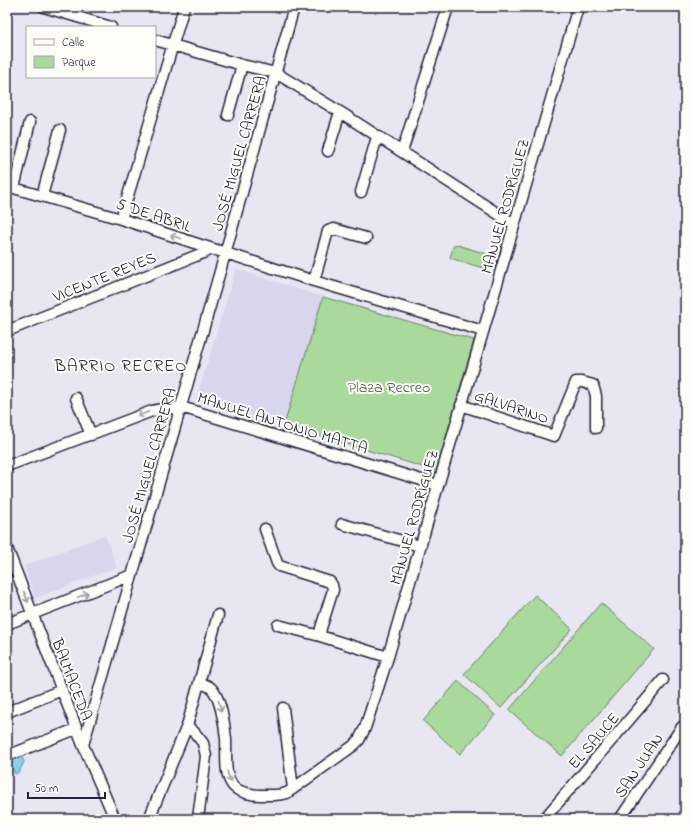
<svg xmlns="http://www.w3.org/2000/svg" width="692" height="826" viewBox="0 0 692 826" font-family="'Indie Flower',sans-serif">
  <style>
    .built { fill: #d8d6ec }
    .green { fill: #aada9b; stroke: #667e6b }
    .water { fill: #89d1ea; stroke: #608ba4 }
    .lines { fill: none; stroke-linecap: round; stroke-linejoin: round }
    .minor-casing { stroke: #22223b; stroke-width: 13 }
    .minor { stroke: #fdfcf7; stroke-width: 10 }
    .oneway { stroke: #9a9aa2 }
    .labels { text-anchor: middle; stroke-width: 4; stroke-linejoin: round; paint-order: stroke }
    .street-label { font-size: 16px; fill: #22223b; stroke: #fdfcf7 }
    .park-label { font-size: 16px; fill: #4b5958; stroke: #fdfcf7 }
    .neighbourhood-label { font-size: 17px; letter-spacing: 1px; fill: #22223b; stroke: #fdfcf7 }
  </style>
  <rect width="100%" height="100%" fill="#e7e6f1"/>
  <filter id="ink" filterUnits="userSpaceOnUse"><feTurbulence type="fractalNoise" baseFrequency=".025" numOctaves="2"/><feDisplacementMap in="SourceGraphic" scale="8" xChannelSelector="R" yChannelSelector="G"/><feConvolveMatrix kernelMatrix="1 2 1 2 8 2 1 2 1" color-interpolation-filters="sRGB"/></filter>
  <g filter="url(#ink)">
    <path class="built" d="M236,269L323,297L284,425L196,400Z
      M105,535L117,567L35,598L24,566Z"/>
    <path class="green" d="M454,244L487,254L483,268L450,258Z
      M323,297L474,340L436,471L284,425Z
      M535,595L572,629L501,708L464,674Z
      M601,603L654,649L562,756L509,710Z
      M458,681L495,715L460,754L423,721Z"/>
    <path class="water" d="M21,755L24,762L19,772L15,774L9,760Z"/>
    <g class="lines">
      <g class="minor-casing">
        <path id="minor" d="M44,7L111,27
          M155,40L242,65L276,73L340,112L514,224
          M228,115L242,65
          M328,151L340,112
          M402,152L448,7
          M7,186L121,219L213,249L314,281L483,331
          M14,188L30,122
          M361,192L377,137
          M42,196L60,130
          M121,219L184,7
          M314,281L328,231L334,229L366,238
          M7,331L213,249
          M76,398L91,435
          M461,405L554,436L576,382H582L593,385L596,396V428
          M7,466L152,411L168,408L181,407L438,485
          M342,524L420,546
          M265,529L277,563L279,566L330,582L332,585L333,590L321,628L320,636
          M7,548L83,745L115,819
          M7,624L132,575
          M278,625L320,636L388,657
          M199,683C202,684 206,685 208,686C220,691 225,727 226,739C227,753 223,776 234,787C239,792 252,795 260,795C270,795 277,796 287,793L353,746L359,740L365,728L388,657L578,7
          M283,708L293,789
          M7,712L62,690
          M187,726L195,733L203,743L206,756L198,819
          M83,745L221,268L294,7
          M7,756L76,729
          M149,819L187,726L218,615
          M544,819L647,699L663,680
          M620,819L682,727L685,729"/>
      </g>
      <use href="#minor" class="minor"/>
    </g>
    <defs><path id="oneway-shaft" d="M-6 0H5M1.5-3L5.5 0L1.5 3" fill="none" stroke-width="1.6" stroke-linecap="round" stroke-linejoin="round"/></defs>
    <g class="oneway">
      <use href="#oneway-shaft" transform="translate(176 237) rotate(-162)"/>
      <use href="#oneway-shaft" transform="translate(143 414) rotate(158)"/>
      <use href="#oneway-shaft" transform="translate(83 595) rotate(-22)"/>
      <use href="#oneway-shaft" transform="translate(26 597) rotate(69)"/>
      <use href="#oneway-shaft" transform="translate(220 706) rotate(75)"/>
      <use href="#oneway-shaft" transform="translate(229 777) rotate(71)"/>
    </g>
  </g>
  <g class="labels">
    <g class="street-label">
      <text transform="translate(238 153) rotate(-74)" y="6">JOSÉ MIGUEL CARRERA</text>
      <text transform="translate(504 206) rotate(-74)" y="6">MANUEL RODRÍGUEZ</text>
      <text transform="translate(154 214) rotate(18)" y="6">5 DE ABRIL</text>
      <text transform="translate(104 276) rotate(-22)" y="6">VICENTE REYES</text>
      <text transform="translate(512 406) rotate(18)" y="6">GALVARINO</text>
      <text transform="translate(283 422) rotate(17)" y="6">MANUEL ANTONIO MATTA</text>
      <text transform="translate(148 465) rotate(-74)" y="6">JOSÉ MIGUEL CARRERA</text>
      <text transform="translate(413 517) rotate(-74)" y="6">MANUEL RODRÍGUEZ</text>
      <text transform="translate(73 679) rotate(69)" y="6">BALMACEDA</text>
      <text transform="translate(593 740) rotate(-49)" y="6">EL SAUCE</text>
      <text transform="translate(638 765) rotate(-56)" y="6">SAN JUAN</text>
    </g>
    <g class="park-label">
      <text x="389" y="392">Plaza Recreo</text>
    </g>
    <g class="neighbourhood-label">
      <text x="121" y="371">BARRIO RECREO</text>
    </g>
  </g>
  <rect width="692" height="826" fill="none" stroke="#fdfcf7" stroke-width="24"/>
  <rect x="12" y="12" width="668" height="802" fill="none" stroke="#22223b" stroke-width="1.5" filter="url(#ink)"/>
  <rect x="26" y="26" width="130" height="52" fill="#fdfcf7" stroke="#a5a5ac"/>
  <rect x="34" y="39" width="20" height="6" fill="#fdfcf7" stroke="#a5a5ac"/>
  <text x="62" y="46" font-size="12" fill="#22223b">Calle</text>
  <rect x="34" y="56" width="20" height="12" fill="#aada9b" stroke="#a5a5ac"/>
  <text x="62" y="66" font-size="12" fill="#22223b">Parque</text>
  <path d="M28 792v6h77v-6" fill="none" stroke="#22223b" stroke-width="2"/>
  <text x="34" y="792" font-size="12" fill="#22223b" stroke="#fdfcf7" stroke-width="3" paint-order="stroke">50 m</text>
</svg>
